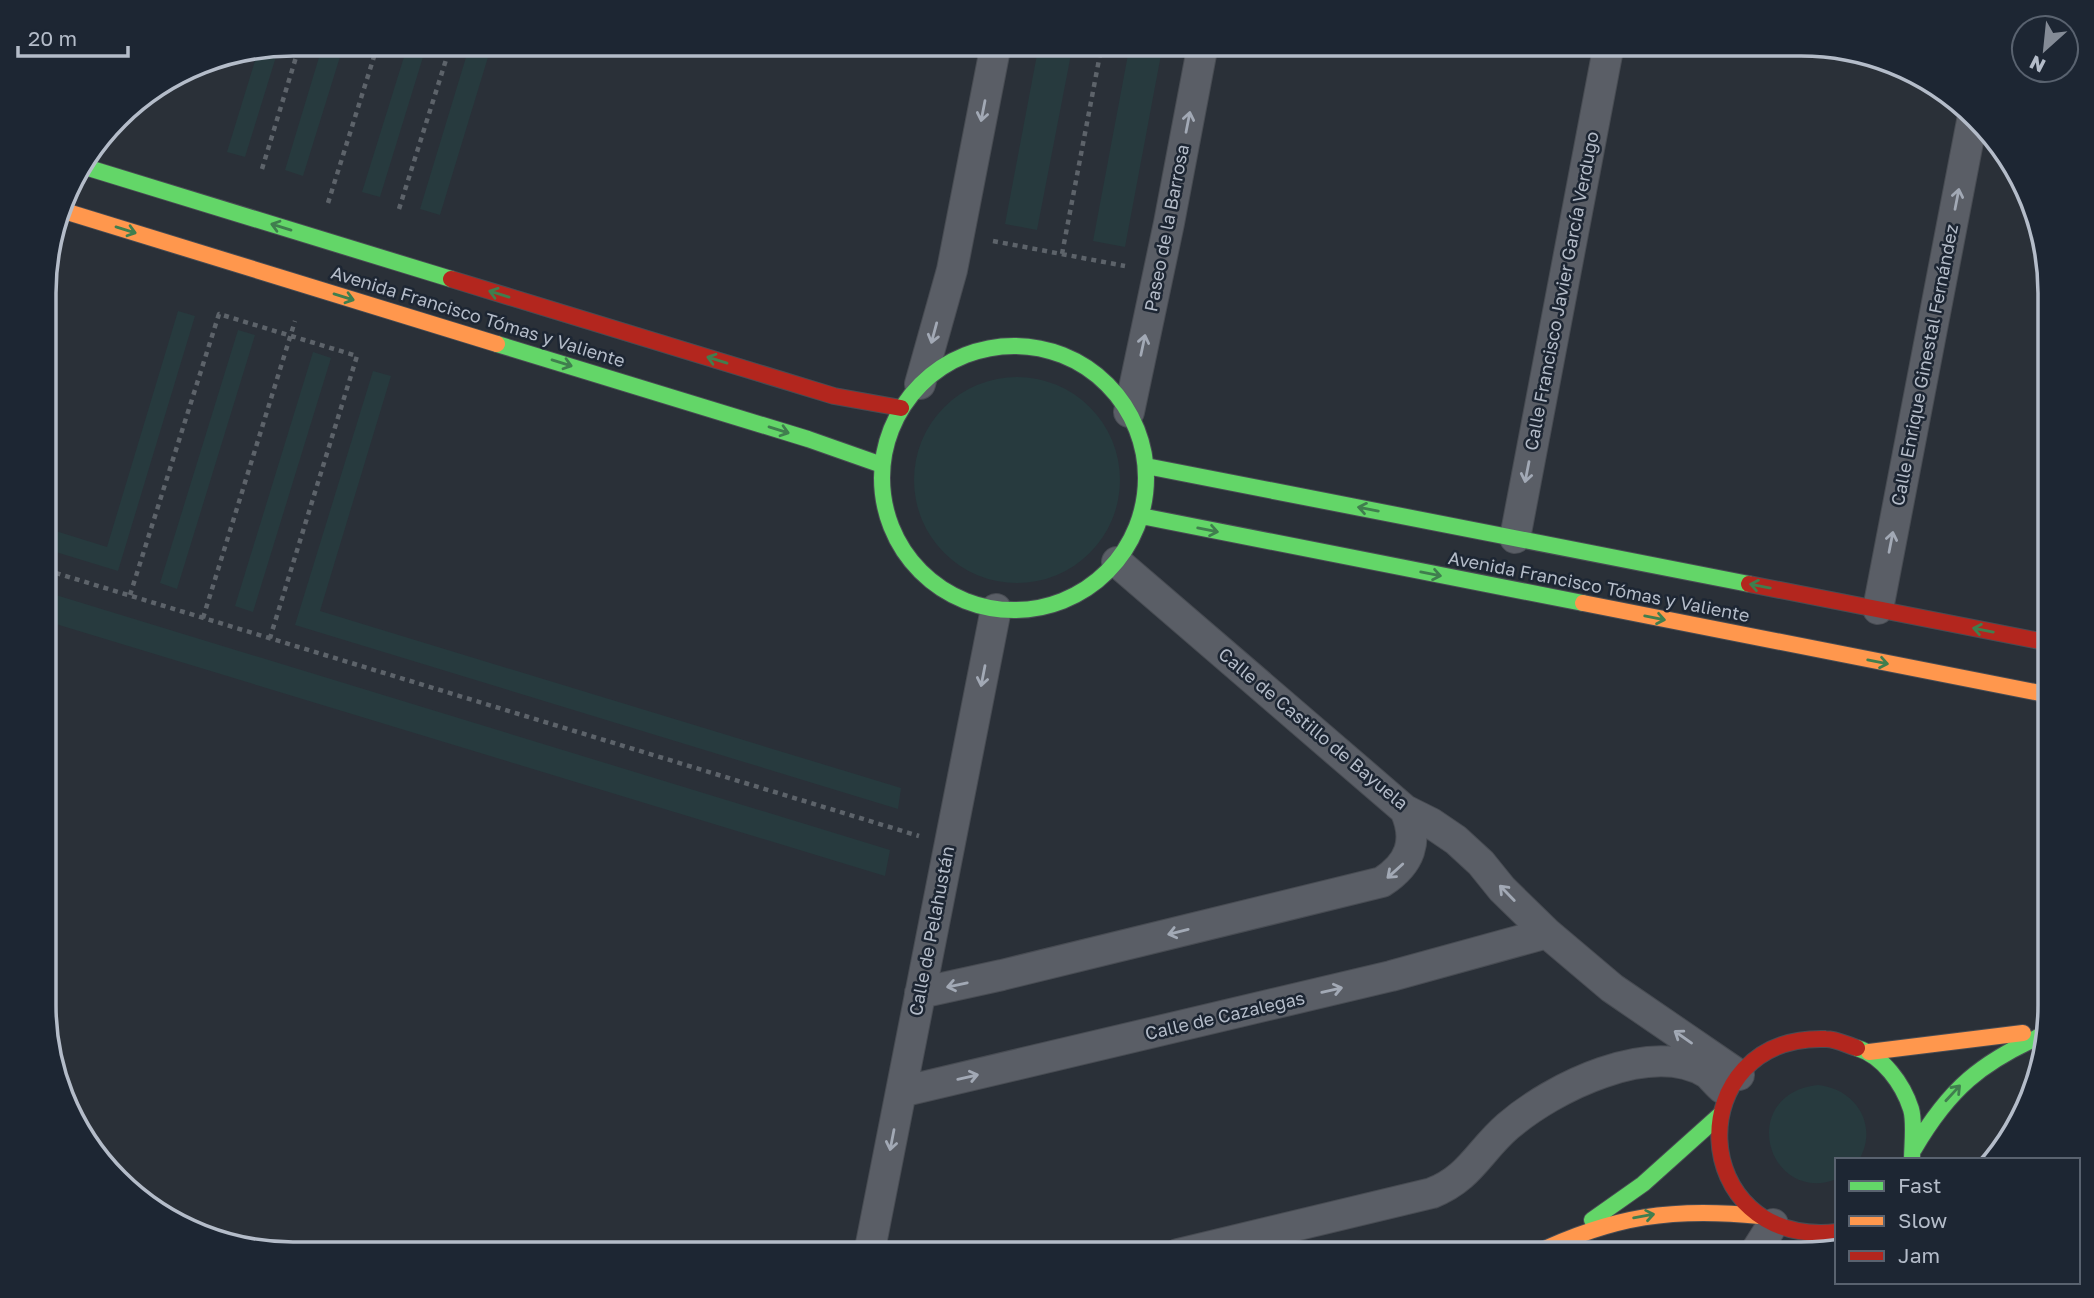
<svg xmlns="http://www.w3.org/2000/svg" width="2094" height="1298" viewBox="0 0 2094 1298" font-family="'Golos Text',sans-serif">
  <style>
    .grass { fill: #273a3e }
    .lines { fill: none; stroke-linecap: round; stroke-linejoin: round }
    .street-casing { stroke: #484c53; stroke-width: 32 }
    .fast-casing { stroke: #484c53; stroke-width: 18 }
    .slow-casing { stroke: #484c53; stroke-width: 18 }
    .jam-casing { stroke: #484c53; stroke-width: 18 }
    .path { stroke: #5d636a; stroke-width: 4.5; stroke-dasharray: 5 5; stroke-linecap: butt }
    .street { stroke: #5a5e66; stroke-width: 30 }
    .fast { stroke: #63d668; stroke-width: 16 }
    .slow { stroke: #ff974d; stroke-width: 16 }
    .jam { stroke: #b3261e; stroke-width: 16 }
    .oneway { stroke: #a2a9b5 }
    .oneway2 { stroke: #407e4e }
    .labels { text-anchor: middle; stroke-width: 5; stroke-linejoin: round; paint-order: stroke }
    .street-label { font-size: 18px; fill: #b4bcc9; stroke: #1d2633 }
    .rim { fill: none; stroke: #b4bcc9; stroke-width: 3.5 }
  </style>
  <rect width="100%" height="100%" fill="#2a3038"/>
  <path class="grass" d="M323,44H344L303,176L285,170Z
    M408,44H427L380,197L362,192Z
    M470,44H492L440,215L420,209Z
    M1039,44H1073L1037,230L1005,224Z
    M1130,44H1163L1125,247L1093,241Z
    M279,47L245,157L227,152L258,51Z
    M178,311L195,316L118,571L46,549V528L107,547Z
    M238,330L255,335L177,589L160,583Z
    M313,352L331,358L253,612L235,606Z
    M373,371L391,376L320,611L901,788L898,809L295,625Z
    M914 480a103 103 0 1 1 206 0a103 103 0 1 1-206 0Z
    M46,592L890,850L885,876L46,621Z
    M1818,1085C1856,1089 1879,1125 1859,1160H1837V1179C1767,1206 1736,1094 1818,1085Z"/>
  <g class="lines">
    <g class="street-casing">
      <path id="street" d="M920,384L952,270L996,44
        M1129,412L1169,223L1203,44
        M1515,538L1609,44
        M1117,562L1405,810L1431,823L1456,840L1481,863L1502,889L1547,933L1612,988L1739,1075
        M1878,609L1972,121
        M920,993L1002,975L1382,882C1410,864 1419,841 1405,810
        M901,1092L1391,976L1547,933
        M869,1254L996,609
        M1178,1254L1432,1193C1470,1178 1479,1151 1508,1126C1552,1088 1650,1039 1707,1073C1712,1077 1717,1084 1722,1088
        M1754,1254L1773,1224"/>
    </g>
    <g class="fast-casing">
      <path id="fast" d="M82,166L451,279
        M497,344L808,439L882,465
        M882 478a132 132 0 1 1 264 0a132 132 0 1 1-264 0Z
        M1146,466L1749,584
        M1141,516L1583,603
        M1857,1048C1883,1056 1903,1084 1911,1109C1915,1122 1912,1146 1912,1160
        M1914,1149C1949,1089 1981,1062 2045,1034
        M1592,1220L1643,1184L1720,1115"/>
    </g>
    <g class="slow-casing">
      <path id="slow" d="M61,210L497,344
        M1583,603L2050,695
        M1869,1052L2023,1033
        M1534,1254C1613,1216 1673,1207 1760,1216"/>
    </g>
    <g class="jam-casing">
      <path id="jam" d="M451,279L834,396L901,408
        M1749,584L2050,643
        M1837,1232C1685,1248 1679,1034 1826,1039C1836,1039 1847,1045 1857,1048"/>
    </g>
    <path class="path" d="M262,169L300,44
      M328,203L378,44
      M399,209L451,44
      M993,241L1125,266
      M1062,254L1102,44
      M46,570L919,836
      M130,595L219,314L357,356L270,638
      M203,618L295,321"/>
    <use href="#street" class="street"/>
    <use href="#fast" class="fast"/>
    <use href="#slow" class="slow"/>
    <use href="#jam" class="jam"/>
  </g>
  <defs><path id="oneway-shaft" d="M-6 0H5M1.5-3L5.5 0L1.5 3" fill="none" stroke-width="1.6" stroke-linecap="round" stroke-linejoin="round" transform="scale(1.75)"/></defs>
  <g class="oneway">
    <use href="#oneway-shaft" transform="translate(983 111) rotate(101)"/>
    <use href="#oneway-shaft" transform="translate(1188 122) rotate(-79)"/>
    <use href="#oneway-shaft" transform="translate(1957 199) rotate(-79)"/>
    <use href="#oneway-shaft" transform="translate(934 333) rotate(105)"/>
    <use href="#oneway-shaft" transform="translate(1143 345) rotate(-78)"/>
    <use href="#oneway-shaft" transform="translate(1527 472) rotate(101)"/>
    <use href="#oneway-shaft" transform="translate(1891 542) rotate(-79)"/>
    <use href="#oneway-shaft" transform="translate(983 676) rotate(101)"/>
    <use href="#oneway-shaft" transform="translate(1395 871) rotate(138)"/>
    <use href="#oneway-shaft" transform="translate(1507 893) rotate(-134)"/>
    <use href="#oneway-shaft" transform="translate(1178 932) rotate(166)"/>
    <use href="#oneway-shaft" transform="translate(957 985) rotate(168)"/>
    <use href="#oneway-shaft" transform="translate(1332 990) rotate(-13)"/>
    <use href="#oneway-shaft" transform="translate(1683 1037) rotate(-145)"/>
    <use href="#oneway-shaft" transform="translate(968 1077) rotate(-13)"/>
    <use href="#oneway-shaft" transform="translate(892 1140) rotate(101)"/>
  </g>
  <g class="oneway2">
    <use href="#oneway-shaft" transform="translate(281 227) rotate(-163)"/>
    <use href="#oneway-shaft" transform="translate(126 230) rotate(17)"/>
    <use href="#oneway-shaft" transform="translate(499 294) rotate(-163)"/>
    <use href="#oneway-shaft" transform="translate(344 297) rotate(17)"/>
    <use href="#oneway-shaft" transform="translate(717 360) rotate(-163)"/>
    <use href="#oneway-shaft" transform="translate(562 363) rotate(17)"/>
    <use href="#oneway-shaft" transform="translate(779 430) rotate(17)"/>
    <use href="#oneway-shaft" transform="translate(1368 509) rotate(-169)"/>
    <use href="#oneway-shaft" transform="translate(1208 530) rotate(11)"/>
    <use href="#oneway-shaft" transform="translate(1431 574) rotate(11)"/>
    <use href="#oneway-shaft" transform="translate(1760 586) rotate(-169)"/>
    <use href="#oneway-shaft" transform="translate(1655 618) rotate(11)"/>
    <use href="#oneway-shaft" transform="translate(1983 630) rotate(-169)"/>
    <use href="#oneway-shaft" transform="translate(1878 662) rotate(11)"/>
    <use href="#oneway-shaft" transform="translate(1953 1093) rotate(-47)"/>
    <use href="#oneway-shaft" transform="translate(1644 1216) rotate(-10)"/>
  </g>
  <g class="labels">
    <g class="street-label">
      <text transform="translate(1167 228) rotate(-79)" y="6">Paseo de la Barrosa</text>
      <text transform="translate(1562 291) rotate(-79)" y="6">Calle Francisco Javier García Verdugo</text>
      <text transform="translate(478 317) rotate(17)" y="6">Avenida Francisco Tómas y Valiente</text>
      <text transform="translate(1925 365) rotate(-79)" y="6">Calle Enrique Ginestal Fernández</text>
      <text transform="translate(1599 587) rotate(11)" y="6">Avenida Francisco Tómas y Valiente</text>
      <text transform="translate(1313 729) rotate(40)" y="6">Calle de Castillo de Bayuela</text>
      <text transform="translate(932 931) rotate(-79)" y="6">Calle de Pelahustán</text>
      <text transform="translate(1225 1016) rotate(-13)" y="6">Calle de Cazalegas</text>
    </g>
  </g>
  <path d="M0 0H2094V1298H0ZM293 56H1801A237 237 0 0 1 2038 293V1005A237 237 0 0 1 1801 1242H293A237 237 0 0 1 56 1005V293A237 237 0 0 1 293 56Z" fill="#1d2633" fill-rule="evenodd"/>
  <path class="rim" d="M293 56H1801A237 237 0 0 1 2038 293V1005A237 237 0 0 1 1801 1242H293A237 237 0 0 1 56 1005V293A237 237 0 0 1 293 56Z"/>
  <rect x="1835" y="1158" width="245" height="126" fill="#1d2633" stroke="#59626f" stroke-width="2"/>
  <rect x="1849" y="1181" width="35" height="10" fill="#63d668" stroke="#59626f" stroke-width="2"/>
  <text x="1898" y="1193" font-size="21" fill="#b4bcc9">Fast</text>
  <rect x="1849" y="1216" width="35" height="10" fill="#ff974d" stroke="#59626f" stroke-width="2"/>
  <text x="1898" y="1228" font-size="21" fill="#b4bcc9">Slow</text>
  <rect x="1849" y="1251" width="35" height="10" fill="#b3261e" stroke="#59626f" stroke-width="2"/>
  <text x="1898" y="1263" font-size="21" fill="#b4bcc9">Jam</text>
  <g transform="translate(2045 49) rotate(207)"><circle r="33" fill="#1d2633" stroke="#59626f" stroke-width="2"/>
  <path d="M0-5L12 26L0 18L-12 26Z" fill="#848b96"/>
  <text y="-10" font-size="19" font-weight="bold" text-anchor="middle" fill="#b4bcc9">N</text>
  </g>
  <path d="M18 46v10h110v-10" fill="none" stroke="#b4bcc9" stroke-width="3.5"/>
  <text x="28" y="46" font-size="21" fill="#b4bcc9" stroke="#1d2633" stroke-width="5" paint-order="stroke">20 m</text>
</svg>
